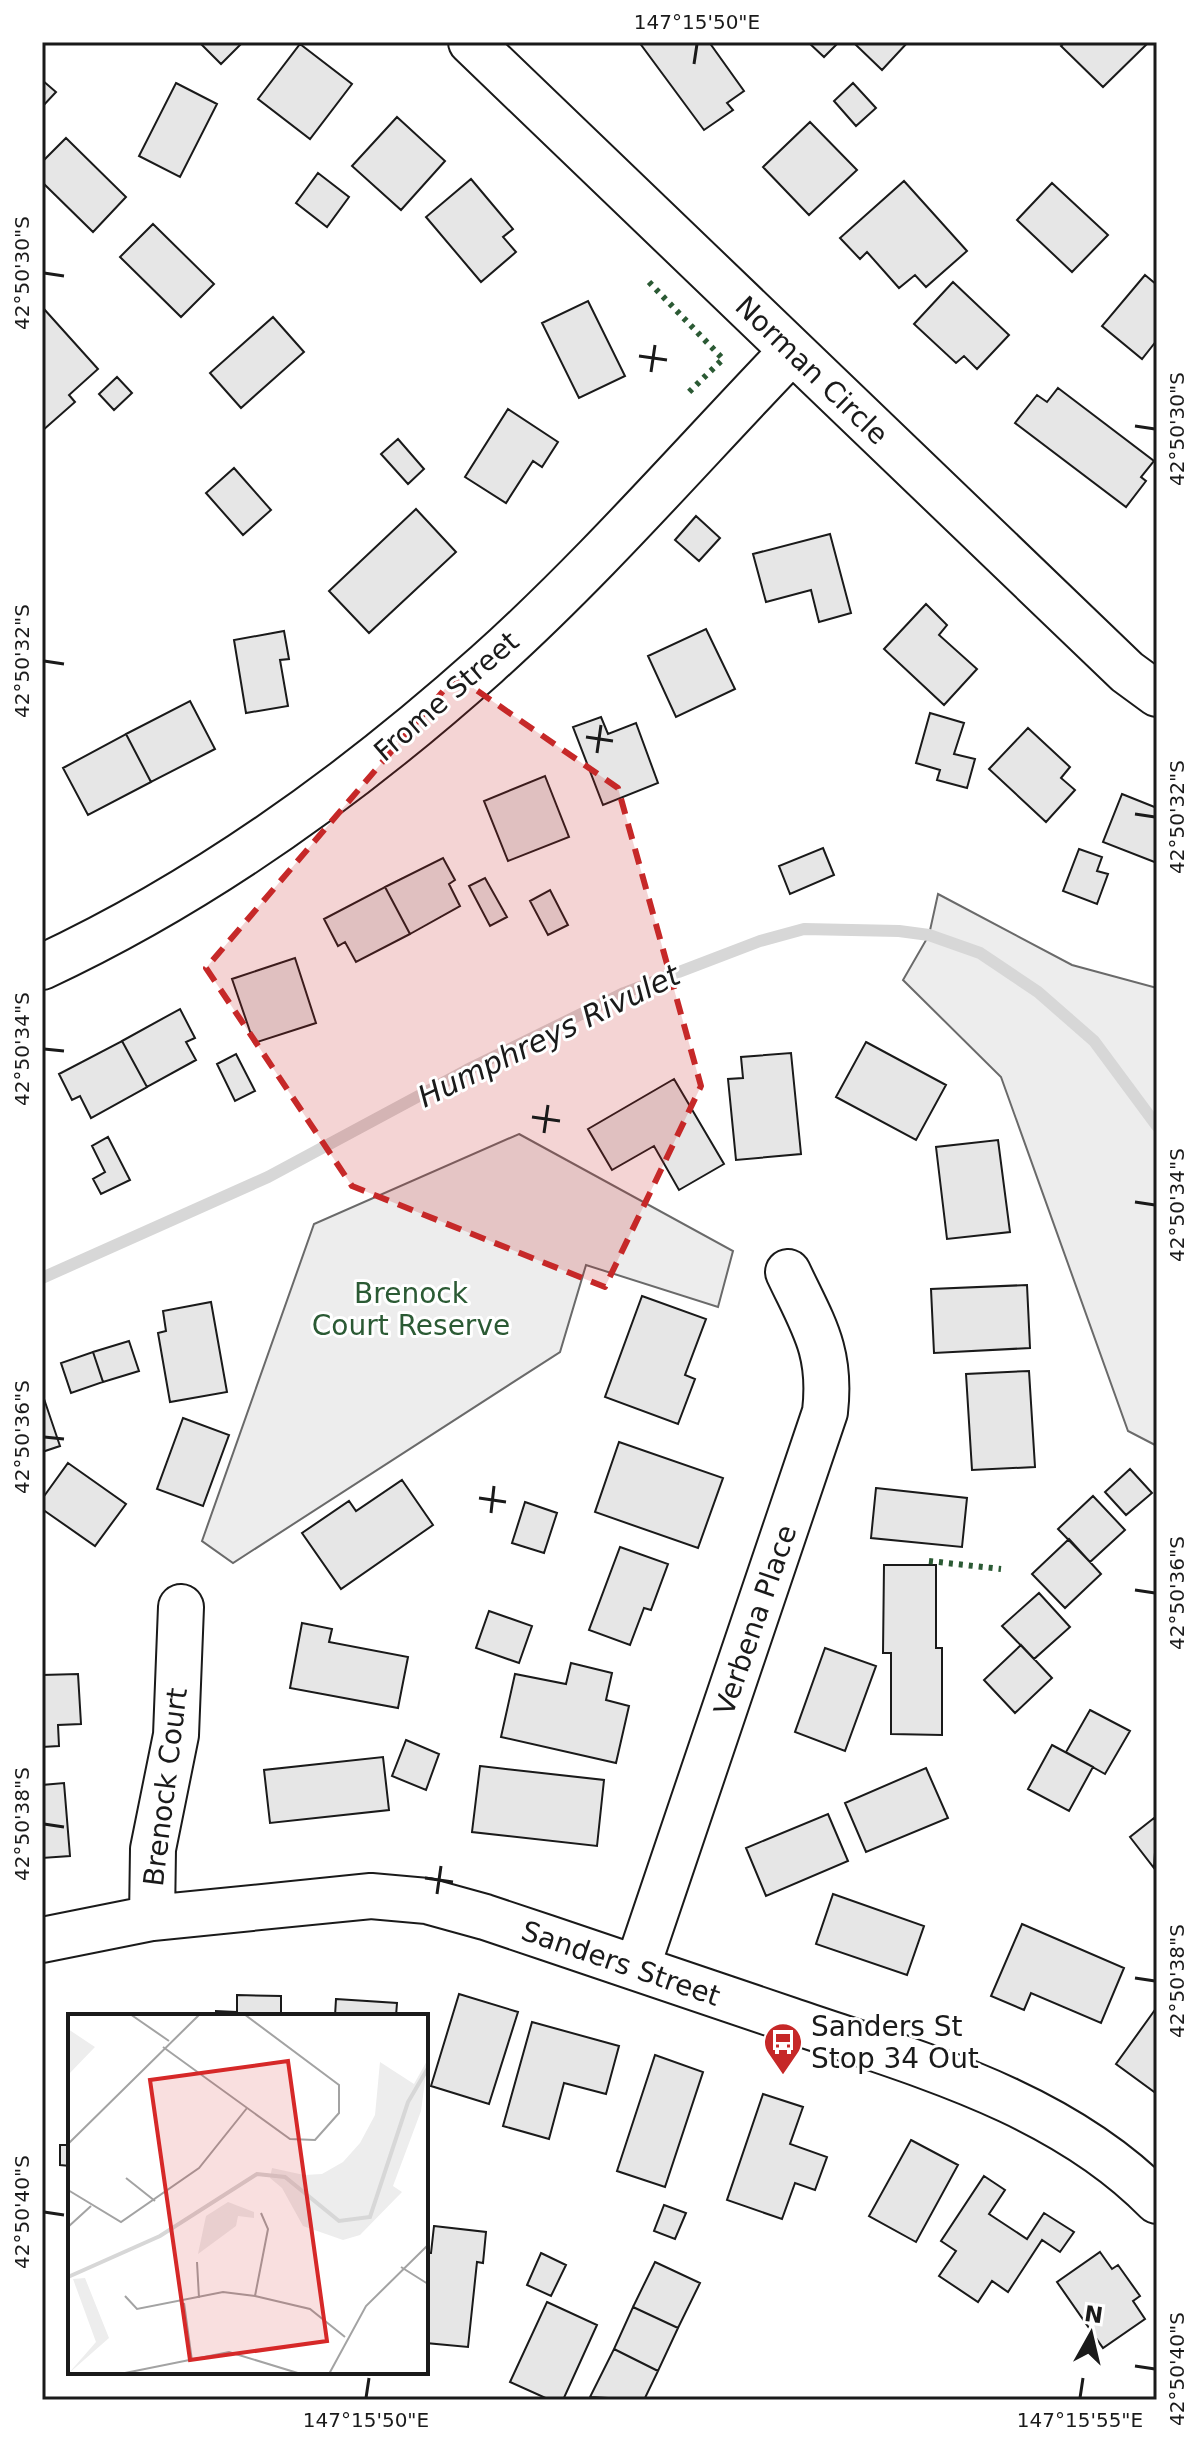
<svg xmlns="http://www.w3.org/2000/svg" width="1199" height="2442" viewBox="0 0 1199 2442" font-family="'DejaVu Sans',sans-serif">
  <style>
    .built { fill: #ededed; stroke: #6a6a6a; stroke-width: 2 }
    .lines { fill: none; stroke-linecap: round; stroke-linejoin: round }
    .stream { stroke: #d7d7d7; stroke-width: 12 }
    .building { fill: #e6e6e6; stroke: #1a1a1a; stroke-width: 2 }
    .minor-casing { stroke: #1a1a1a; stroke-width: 48 }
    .minor { stroke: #fff; stroke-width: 44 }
    .hedge { stroke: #2b5a34; stroke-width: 6; stroke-dasharray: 4 6; stroke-linecap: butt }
    .marked { fill: #c62828; fill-opacity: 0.2; stroke: #c62828; stroke-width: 6; stroke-dasharray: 16 10; stroke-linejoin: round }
    .ticks { fill: none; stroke: #1a1a1a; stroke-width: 3 }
    .labels { text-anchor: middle; stroke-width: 6; stroke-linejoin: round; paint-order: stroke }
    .street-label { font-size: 28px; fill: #1a1a1a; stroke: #fff }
    .park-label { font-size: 28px; fill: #2b5a34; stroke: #fff }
    .poi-label { font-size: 28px; fill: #1a1a1a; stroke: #fff; text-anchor: start }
    .water-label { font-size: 30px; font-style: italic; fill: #1a1a1a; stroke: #fff }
    .inset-river { fill: none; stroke: #d7d7d7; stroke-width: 4 }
    .inset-road { fill: none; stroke: #a3a3a3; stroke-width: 2 }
    .view { fill: #d62828; fill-opacity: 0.15; stroke: #d62828; stroke-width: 4 }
    .inset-edge { fill: none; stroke: #1a1a1a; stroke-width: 4 }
    .neatline { fill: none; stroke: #1a1a1a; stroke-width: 3 }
    .ticks-label { font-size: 20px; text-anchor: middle; fill: #1a1a1a }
  </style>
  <rect width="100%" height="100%" fill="#fff"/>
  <path class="built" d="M938,894L1072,965L1157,988V1446L1128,1431L1001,1077L903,980L929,935Z
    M519,1134L733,1251L718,1307L586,1265L560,1352L233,1563L202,1541L314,1224Z"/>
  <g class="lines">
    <path class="stream" d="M42,1278L268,1177L467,1070L624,993L760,941L804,929L899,931L929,935L980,953L1038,992L1094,1041L1157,1126"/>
  </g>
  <path class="building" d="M199,42H243L221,64Z
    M639,42H709L744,91L727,103L733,110L704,130Z
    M808,42H839L824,57Z
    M859,42H908L882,70L856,45Z
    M1065,42H1149L1103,87L1061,46Z
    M300,44L352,84L310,139L258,99Z
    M42,80L56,92L42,107Z
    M176,83L217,104L180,177L139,156Z
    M853,83L876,108L856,126L834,101Z
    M397,117L445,161L401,210L352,166Z
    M810,122L857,170L809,215L763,167Z
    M66,138L126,197L93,232L42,182V162Z
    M318,173L349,197L327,227L296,203Z
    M471,179L513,229L503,237L516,252L481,282L426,217Z
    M904,181L967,251L926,287L915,275L899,288L867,252L860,259L840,238Z
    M1052,183L1108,235L1072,272L1017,220Z
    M153,224L214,284L181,317L120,257Z
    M1145,275L1157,285V340L1142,359L1102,326Z
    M953,282L1009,335L977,369L964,356L956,363L914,324Z
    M588,301L625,376L579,398L542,323Z
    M44,309L98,369L69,395L75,402L42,431Z
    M273,317L304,352L241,408L210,373Z
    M117,377L132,393L114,410L99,394Z
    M1058,388L1154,461L1141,477L1146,481L1126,507L1015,423L1037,395L1047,402Z
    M508,409L558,442L542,467L533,461L506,503L465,477Z
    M398,439L424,469L408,484L381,454Z
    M234,468L271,510L243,535L206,493Z
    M416,509L456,552L369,633L329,591Z
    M696,516L720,538L699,561L675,540Z
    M830,534L851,613L819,622L811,590L766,602L753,554Z
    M926,604L947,625L939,635L977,669L944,705L884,649Z
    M706,629L735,689L676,717L648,656Z
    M284,631L289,659L280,660L288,706L246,713L234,640Z
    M190,701L215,749L151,782L126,734Z
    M930,713L964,723L954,754L975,759L967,788L937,780L940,770L916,763Z
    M601,717L608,734L636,723L658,783L603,805L573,727Z
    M1028,728L1070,767L1061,778L1075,790L1046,822L989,769Z
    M126,734L151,782L88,815L63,768Z
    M545,776L569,837L508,861L484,801Z
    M1122,794L1157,808V863L1103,842Z
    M823,848L834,875L790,894L779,866Z
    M1079,849L1102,857L1097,871L1108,874L1097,904L1063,891Z
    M443,858L455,880L449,884L460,906L410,934L385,887Z
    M485,878L507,917L490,926L469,886Z
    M385,887L410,934L356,962L345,942L338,946L324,919Z
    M550,890L568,925L548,935L530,901Z
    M295,958L316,1023L254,1043L232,979Z
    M180,1009L195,1038L186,1042L196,1060L147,1087L122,1041Z
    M122,1041L147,1087L91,1118L80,1096L72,1100L59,1074Z
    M866,1042L946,1085L916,1140L836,1097Z
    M791,1053L801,1154L736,1160L728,1079L743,1078L741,1057Z
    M236,1054L255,1091L235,1101L217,1064Z
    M674,1079L724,1164L679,1190L654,1146L612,1170L588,1129Z
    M108,1137L130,1180L101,1194L93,1179L105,1172L92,1146Z
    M998,1140L1010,1232L947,1239L936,1147Z
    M1027,1285L1030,1348L934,1353L931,1289Z
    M642,1296L706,1319L685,1375L695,1379L678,1424L605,1397Z
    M211,1302L227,1392L170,1402L158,1333L166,1331L163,1311Z
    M129,1341L139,1371L103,1382L93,1352Z
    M93,1352L103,1382L71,1393L61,1363Z
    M1029,1371L1035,1467L972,1470L966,1374Z
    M42,1393L60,1446L42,1452Z
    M183,1418L229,1435L203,1506L157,1489Z
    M619,1442L723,1478L698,1548L595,1512Z
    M68,1463L126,1504L95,1546L42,1509V1499Z
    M1130,1469L1152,1493L1126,1515L1105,1492Z
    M402,1480L433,1525L341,1589L302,1533L349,1501L356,1511Z
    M876,1488L967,1498L962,1547L871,1538Z
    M1093,1496L1125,1530L1090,1562L1058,1529Z
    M525,1502L557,1513L544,1553L512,1543Z
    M1069,1539L1101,1574L1065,1608L1032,1574Z
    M620,1547L668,1564L651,1610L644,1608L630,1645L589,1630Z
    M884,1565H936V1648H942V1735L891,1734V1653H883Z
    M1039,1593L1070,1627L1034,1659L1002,1626Z
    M489,1611L532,1626L519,1663L476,1648Z
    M302,1623L332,1629L329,1642L408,1657L398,1708L290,1688Z
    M1021,1645L1052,1678L1015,1713L984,1680Z
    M825,1648L876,1666L845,1751L795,1732Z
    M571,1663L612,1673L606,1700L629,1706L616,1763L501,1737L515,1674L566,1684Z
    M78,1674L81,1724L58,1725L59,1746L42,1747V1675Z
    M1090,1710L1130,1731L1105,1774L1066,1752Z
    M406,1740L439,1754L426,1790L392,1776Z
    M1052,1745L1093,1767L1069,1811L1028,1789Z
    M383,1757L389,1810L270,1823L264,1770Z
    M480,1766L604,1780L597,1846L472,1832Z
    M926,1768L948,1818L866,1852L845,1803Z
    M64,1783L70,1856L42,1858V1785Z
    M828,1814L848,1861L766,1896L746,1848Z
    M1154,1818L1157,1821L1154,1868L1130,1837Z
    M833,1894L924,1926L907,1975L816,1944Z
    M1022,1924L1124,1968L1101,2023L1031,1993L1024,2010L991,1996Z
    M459,1994L518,2012L489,2104L431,2086Z
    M237,1995L281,1996V2016H216V2011L237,2012Z
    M336,1999L397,2003L396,2016H335Z
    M1157,2007V2094L1116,2064Z
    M532,2022L619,2046L606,2094L564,2083L549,2139L503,2126Z
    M655,2055L703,2072L665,2187L617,2171Z
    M763,2094L803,2107L790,2144L827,2157L815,2190L795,2183L782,2219L727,2200Z
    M911,2140L958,2165L916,2242L869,2216Z
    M60,2145H70V2166L60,2165Z
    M984,2176L1005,2190L989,2214L1027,2239L1044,2213L1074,2232L1060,2252L1042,2240L1008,2292L992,2281L978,2302L939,2276L956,2251L941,2241Z
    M664,2205L686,2213L675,2239L654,2231Z
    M434,2226L486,2232L483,2263L477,2262L468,2347L426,2343V2253H431Z
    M1100,2252L1112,2269L1118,2265L1140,2296L1133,2301L1145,2319L1103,2348L1057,2282Z
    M541,2253L566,2265L551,2296L527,2285Z
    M655,2262L700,2283L678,2328L633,2307Z
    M547,2302L597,2325L563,2400H550L510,2382Z
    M633,2307L678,2328L658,2371L614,2349Z
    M614,2349L658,2371L644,2400L590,2397Z"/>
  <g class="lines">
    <g class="minor-casing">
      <path id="minor" d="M471,42L1127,672L1157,694
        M42,967C205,891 353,784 487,664C595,567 691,456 792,351
        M152,1918L153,1849L176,1735L181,1607
        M42,1940L152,1918L371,1896L427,1901L485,1917C587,1951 689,1986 790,2020C918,2064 1060,2102 1157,2201
        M637,1968L825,1412C832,1351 813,1325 788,1272"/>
    </g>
    <use href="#minor" class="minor"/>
    <path class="hedge" d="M649,282L723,359L686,395
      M929,1561L1001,1569"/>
  </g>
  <path class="marked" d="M456,676L618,788L701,1086L605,1287L352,1186L206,968Z"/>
  <path class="ticks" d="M694,64L697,44M44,273L64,276M639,356L667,360M651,372L655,345M1135,426L1155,429M44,661L64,664M586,737L613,741M597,753L601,725M1135,814L1155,817M44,1049L64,1051M532,1117L560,1121M544,1133L548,1105M1135,1202L1155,1205M44,1437L64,1439M479,1498L506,1502M491,1513L494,1486M1135,1590L1155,1593M44,1824L64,1827M425,1878L453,1882M437,1894L441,1866M1135,1978L1155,1981M44,2212L64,2215M1135,2366L1155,2369M366,2398L369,2378M1080,2398L1083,2378"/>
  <defs>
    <g id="bus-pin" transform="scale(2)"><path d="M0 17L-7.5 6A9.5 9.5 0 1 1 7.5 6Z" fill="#c62828" stroke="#fff"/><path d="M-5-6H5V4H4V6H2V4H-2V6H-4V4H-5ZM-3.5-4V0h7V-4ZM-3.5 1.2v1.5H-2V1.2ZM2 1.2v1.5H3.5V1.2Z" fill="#fff"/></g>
  </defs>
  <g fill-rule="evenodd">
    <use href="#bus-pin" x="783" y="2042"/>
  </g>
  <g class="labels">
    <g class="street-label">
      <text transform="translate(812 370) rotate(44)" y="10">Norman Circle</text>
      <text transform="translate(446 696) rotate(-41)" y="10">Frome Street</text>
      <text transform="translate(755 1620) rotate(-71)" y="10">Verbena Place</text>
      <text transform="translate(165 1787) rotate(-83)" y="10">Brenock Court</text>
      <text transform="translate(621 1963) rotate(19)" y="10">Sanders Street</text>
    </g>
    <g class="park-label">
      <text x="411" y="1303">Brenock<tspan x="411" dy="32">Court Reserve</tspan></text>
    </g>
    <g class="poi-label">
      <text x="811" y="2036">Sanders St<tspan x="811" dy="32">Stop 34 Out</tspan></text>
    </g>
    <g class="water-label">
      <text transform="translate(549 1036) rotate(-26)" y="10">Humphreys Rivulet</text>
    </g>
  </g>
  <g transform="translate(68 2014)">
    <rect width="360" height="360" fill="#fff"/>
    <path d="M0,15L27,33L0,61ZM360,45L353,97L325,172L334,178L292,221L275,226L235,212L214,174L202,164L204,154L236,161L254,160L275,148L292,129L307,101L312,48L346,70ZM160,188L186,198V204L170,202L168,212L130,240L138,202ZM17,264L41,324L0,360L28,328L5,265Z" fill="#ededed"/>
    <path class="inset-river" d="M0,263L92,222L189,160L217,163L271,207L302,203L340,88L360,54"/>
    <path class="inset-road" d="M62,0L101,27M95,33L222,125L247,126L271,99V71L176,0M0,130L132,0M58,164L87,187M0,176L53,208L131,154L179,94M0,213L23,192M129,248L131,284M333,253L360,270M57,282L69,295L155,278L187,282L242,295L277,323M187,282L200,215L193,199M116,289L124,347M52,360L161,338L233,360M261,360L298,292L360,231"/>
    <path class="view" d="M220,47L259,327L122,346L82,66Z"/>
    <rect width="360" height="360" class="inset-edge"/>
  </g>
  <rect width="1199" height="2442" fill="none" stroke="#ffffff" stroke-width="88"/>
  <g transform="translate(1091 2334) rotate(8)" stroke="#ffffff" stroke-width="6" paint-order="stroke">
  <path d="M0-6L14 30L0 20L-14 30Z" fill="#1a1a1a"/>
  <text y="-12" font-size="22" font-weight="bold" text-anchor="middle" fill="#1a1a1a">N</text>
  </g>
  <rect x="44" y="44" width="1111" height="2354" class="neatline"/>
  <g class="ticks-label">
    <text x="697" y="29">147°15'50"E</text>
    <text transform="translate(22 273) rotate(-90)" y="7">42°50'30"S</text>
    <text transform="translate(1177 429) rotate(-90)" y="7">42°50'30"S</text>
    <text transform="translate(22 661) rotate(-90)" y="7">42°50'32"S</text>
    <text transform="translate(1177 817) rotate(-90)" y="7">42°50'32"S</text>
    <text transform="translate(22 1049) rotate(-90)" y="7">42°50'34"S</text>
    <text transform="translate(1177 1205) rotate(-90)" y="7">42°50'34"S</text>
    <text transform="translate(22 1437) rotate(-90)" y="7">42°50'36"S</text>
    <text transform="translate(1177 1593) rotate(-90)" y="7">42°50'36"S</text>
    <text transform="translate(22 1824) rotate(-90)" y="7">42°50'38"S</text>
    <text transform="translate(1177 1981) rotate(-90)" y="7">42°50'38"S</text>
    <text transform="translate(22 2212) rotate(-90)" y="7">42°50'40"S</text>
    <text transform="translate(1177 2369) rotate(-90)" y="7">42°50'40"S</text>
    <text x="366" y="2427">147°15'50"E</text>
    <text x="1080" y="2427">147°15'55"E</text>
  </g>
</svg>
